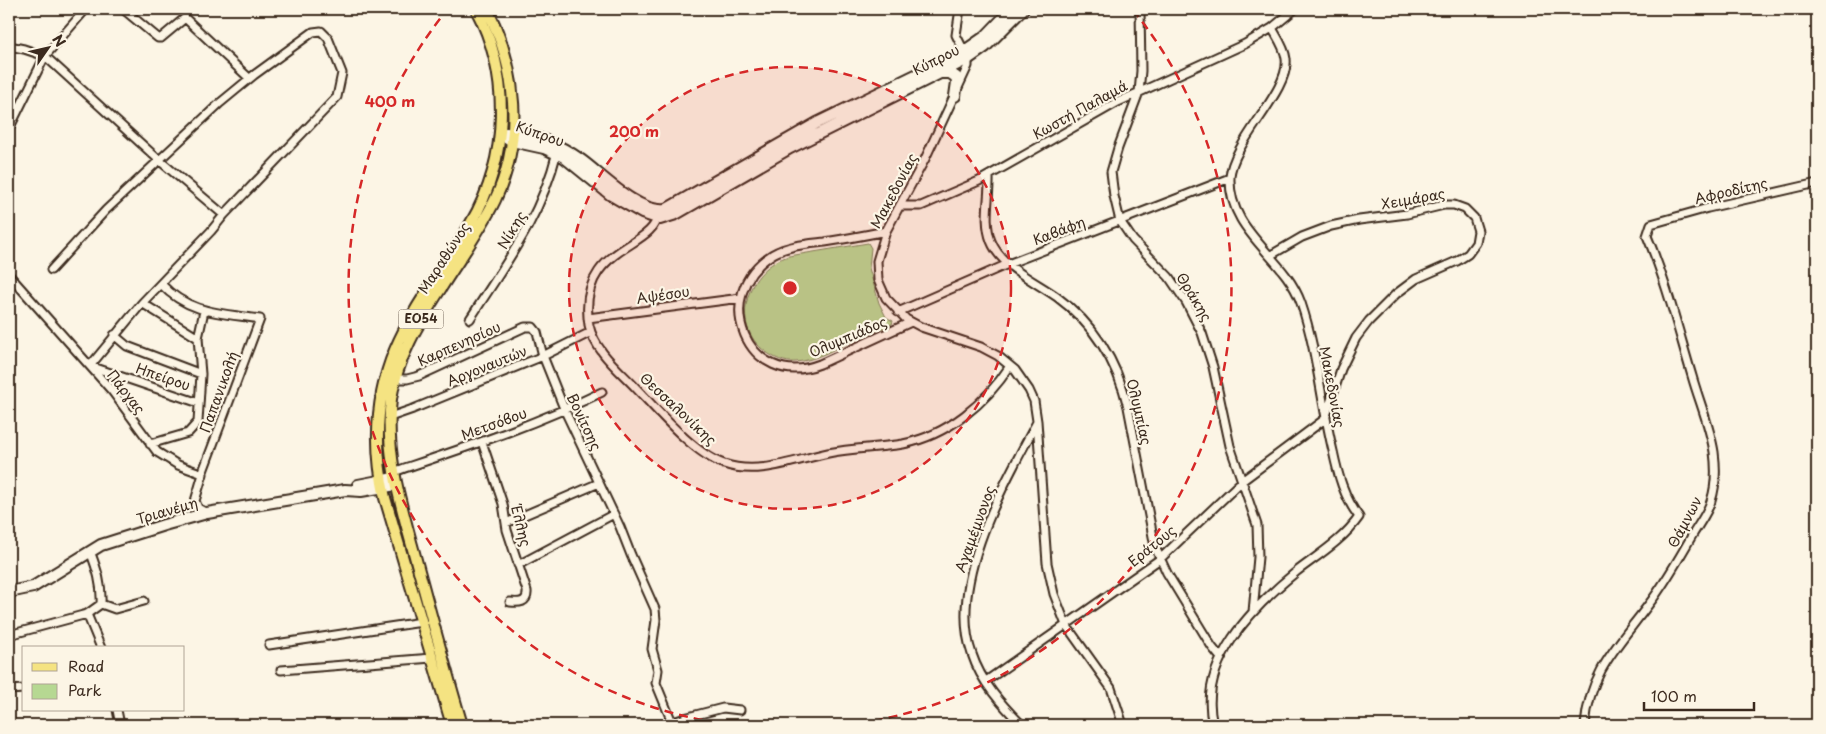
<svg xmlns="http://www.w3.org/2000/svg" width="1826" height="734" viewBox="0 0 1826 734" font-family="'Playpen Sans',sans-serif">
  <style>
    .green { fill: #b6d892; stroke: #788158 }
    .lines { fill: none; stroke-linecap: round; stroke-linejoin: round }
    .street-casing { stroke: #3b2a1e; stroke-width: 11 }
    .secondary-casing { stroke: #3b2a1e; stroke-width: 14 }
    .primary-casing { stroke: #3b2a1e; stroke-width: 14 }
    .street { stroke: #fcf5e5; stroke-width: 7 }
    .secondary { stroke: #fcf5e5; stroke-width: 10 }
    .primary { stroke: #f5e382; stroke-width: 10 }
    .ring { fill: none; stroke: #d62828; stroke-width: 2.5; stroke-dasharray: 9 6 }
    .labels { text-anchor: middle; stroke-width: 4.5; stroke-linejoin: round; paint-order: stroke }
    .shield { fill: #fcf5e5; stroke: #75675a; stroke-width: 1 }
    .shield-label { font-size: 12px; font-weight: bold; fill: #3b2a1e }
    .street-label { font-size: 14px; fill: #3b2a1e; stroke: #fcf5e5 }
    .centre { fill: #d62828; stroke: #fcf5e5; stroke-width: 2.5 }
    .ring-label { font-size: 15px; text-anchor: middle; font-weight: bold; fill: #d62828; stroke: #fcf5e5; stroke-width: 4.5; stroke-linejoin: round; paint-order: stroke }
  </style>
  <rect width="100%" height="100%" fill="#fcf5e5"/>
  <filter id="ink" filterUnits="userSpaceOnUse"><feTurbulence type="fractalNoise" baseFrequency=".02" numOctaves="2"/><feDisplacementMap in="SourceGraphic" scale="10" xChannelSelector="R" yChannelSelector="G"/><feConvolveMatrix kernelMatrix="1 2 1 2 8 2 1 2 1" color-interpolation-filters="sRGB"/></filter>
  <g filter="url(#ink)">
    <path class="green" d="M868,243L871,248L869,268L879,303L886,317L893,321L892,324C874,332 856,340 839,347C825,354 811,361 795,362C785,363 774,358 766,352C728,325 747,268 789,256Z"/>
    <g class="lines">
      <g class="street-casing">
        <path id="street" d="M123,9L158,38H161L185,18L249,78
          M960,9L956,35L968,59V66L925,159L886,231L877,261L878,280L886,298L906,319L921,327L981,347L998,356L1015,370L1029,390L1034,401L1037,421L1047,563L1054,594L1066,625L1111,688L1123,725
          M1140,9L1141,71L1139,92L1118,148L1111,172L1114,196L1120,221L1133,240L1169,277L1186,302L1202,333L1213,367L1230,446L1257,525L1258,557L1253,612
          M9,46L24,49L45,56L159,160L224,215L211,231L142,303L90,366L199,403
          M9,129L45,56L86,9
          M989,176C990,197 983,220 991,241C1001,267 1035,281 1057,297C1094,324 1117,362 1128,407L1155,547L1167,573L1212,647L1221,658
          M900,206H921L979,181L1118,102L1245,44L1272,28L1295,9
          M657,215C656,248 576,246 589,325C594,350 619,370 636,388C659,412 693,453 724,464C758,476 795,460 828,453C853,448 878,448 903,444C948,435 986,403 1010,366
          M886,231C866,235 845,239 825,242C808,244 789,245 773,254C707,295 748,392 820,364L911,322
          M51,270L106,210L220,103L254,75L313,32L321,31L328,38L342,73L337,97L224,215
          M9,275L112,391L157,452L178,465L203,474L195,501L198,508L207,513
          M161,284C189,314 222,313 260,319L202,474
          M142,303L198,338L201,374L198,422L188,433L150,444
          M898,312L1008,264L1230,178
          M588,318L741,298
          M470,319C506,263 541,217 557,152
          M114,335L127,346L201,374
          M198,338L204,311
          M395,379H407L419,376L525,327H533L537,332L543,356L565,411L620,527L631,555L655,609L656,620L652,649L658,670L656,683L672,722
          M390,417L413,409L543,356L591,332
          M482,442L503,504L507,530L527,591C528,603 519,603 510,602
          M393,472C464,448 535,425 602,392
          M506,523L599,483
          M518,565L614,514
          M101,604L115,609L144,601
          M87,614L101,648
          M9,635L87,614L101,604C102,584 97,569 90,551
          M269,645L422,622
          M281,670L432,658
          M986,681L1160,559L1242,481L1325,419L1341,369L1356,338L1369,321L1396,294L1416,279L1457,261L1468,254L1476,243L1478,231L1474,218L1465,209L1454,205H1444L1407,214L1359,220L1331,226L1302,237L1271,255
          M9,690L24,689
          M117,710L120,725
          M665,725L688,717L723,708L740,710
          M1022,725C1002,705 981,682 972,654C947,583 1004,484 1037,422
          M1213,725C1197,663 1252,608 1296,572C1318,555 1343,540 1359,517C1344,497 1338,475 1333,451C1321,402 1317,350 1301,303C1284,255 1228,233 1230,177C1232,142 1290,91 1286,59C1285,48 1277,37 1272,28
          M1585,725C1590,671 1618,646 1649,604C1666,582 1679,558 1693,534C1699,524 1708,512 1711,501C1716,486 1716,467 1714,452C1710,426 1699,401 1692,376C1678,329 1666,281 1647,236L1651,224L1708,208L1817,183"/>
      </g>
      <g class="secondary-casing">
        <path id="secondary" d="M942,73H950L956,77L957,82L955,96
          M500,133L512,141L544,148L564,157L611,195L642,213L660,219L676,214L790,148L968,59L985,47L1023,9
          M506,133C532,133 560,145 581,160C602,175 637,213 665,210L817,123L963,52L986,36L1012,9
          M358,485L394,478
          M9,590L14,591L33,587L101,545L164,525L207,513L345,490L361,491L396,485"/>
      </g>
      <g class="primary-casing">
        <path id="primary" d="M452,725L385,498C374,449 375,398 395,350C414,304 447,266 471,223C509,158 511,76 476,9
          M462,725C447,674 433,623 419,571C404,514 384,458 391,399C397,358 419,322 441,288C459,259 480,231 495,200C524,139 517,68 487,9"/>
      </g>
      <use href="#street" class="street"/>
      <use href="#secondary" class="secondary"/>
      <use href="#primary" class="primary"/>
    </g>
  </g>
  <circle cx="790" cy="288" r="221" fill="#d62828" fill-opacity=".12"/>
  <g class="ring">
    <circle cx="790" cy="288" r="221"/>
    <path d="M732 725A441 441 0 0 1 447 10M1133 10A441 441 0 0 1 848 725"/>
  </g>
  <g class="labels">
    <rect class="shield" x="398.5" y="309.5" width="45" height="19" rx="4"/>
    <g class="shield-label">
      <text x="421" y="323">ΕΟ54</text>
    </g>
    <g class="street-label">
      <text transform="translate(936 60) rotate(-27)" y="5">Κύπρου</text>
      <text transform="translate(1080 110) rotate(-29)" y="5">Κωστή Παλαμά</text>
      <text transform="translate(540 134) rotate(19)" y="5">Κύπρου</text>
      <text transform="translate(894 191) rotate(-62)" y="5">Μακεδονίας</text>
      <text transform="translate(1731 191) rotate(-13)" y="5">Αφροδίτης</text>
      <text transform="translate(1413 199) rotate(-10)" y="5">Χειμάρας</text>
      <text transform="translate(512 230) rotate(-59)" y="5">Νίκης</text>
      <text transform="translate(1059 231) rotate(-21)" y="5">Καβάφη</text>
      <text transform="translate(444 258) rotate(-57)" y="5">Μαραθώνος</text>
      <text transform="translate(663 295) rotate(-8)" y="5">Αψέσου</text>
      <text transform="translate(1194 297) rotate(59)" y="5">Θράκης</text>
      <text transform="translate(848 337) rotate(-23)" y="5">Ολυμπιάδος</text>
      <text transform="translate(459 344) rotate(-24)" y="5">Καρπενησίου</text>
      <text transform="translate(487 366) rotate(-22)" y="5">Αργοναυτών</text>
      <text transform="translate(163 377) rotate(19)" y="5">Ηπείρου</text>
      <text transform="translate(1332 387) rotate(79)" y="5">Μακεδονίας</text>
      <text transform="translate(126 392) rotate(52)" y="5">Πάργας</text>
      <text transform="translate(219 392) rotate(-70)" y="5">Παπανικολή</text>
      <text transform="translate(678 409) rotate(43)" y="5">Θεσσαλονίκης</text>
      <text transform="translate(1139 412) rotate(77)" y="5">Ολυμπίας</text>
      <text transform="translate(584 422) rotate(65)" y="5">Βονίτσης</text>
      <text transform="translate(494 424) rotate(-20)" y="5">Μετσόβου</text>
      <text transform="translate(167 511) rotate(-16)" y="5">Τριανέμη</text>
      <text transform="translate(1685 522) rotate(-62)" y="5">Θάμνων</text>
      <text transform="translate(521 526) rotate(76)" y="5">Έλλης</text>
      <text transform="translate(975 529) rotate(-70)" y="5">Αγαμέμνονος</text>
      <text transform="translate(1152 546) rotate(-39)" y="5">Εράτους</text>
    </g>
  </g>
  <circle cx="790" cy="288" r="8" class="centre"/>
  <g class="ring-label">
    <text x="390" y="107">400 m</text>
    <text x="634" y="137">200 m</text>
  </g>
  <rect width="1826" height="734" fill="none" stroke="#fcf5e5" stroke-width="30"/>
  <rect x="15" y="15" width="1796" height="704" fill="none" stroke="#3b2a1e" stroke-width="2" filter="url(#ink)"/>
  <rect x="22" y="646" width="162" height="65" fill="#fcf5e5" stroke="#afa495"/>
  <rect x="32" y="663" width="25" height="8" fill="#f5e382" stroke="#afa495"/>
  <text x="68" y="672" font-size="15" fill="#3b2a1e">Road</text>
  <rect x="32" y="684" width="25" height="15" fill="#b6d892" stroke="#afa495"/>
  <text x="68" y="696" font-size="15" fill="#3b2a1e">Park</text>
  <g transform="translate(48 48) rotate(56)" stroke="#fcf5e5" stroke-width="4" paint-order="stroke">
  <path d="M0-4L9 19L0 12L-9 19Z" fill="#3b2a1e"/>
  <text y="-8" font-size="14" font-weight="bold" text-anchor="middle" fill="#3b2a1e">N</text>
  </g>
  <path d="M1644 702v8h110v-8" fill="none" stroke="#3b2a1e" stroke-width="2.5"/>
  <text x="1651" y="702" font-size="15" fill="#3b2a1e" stroke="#fcf5e5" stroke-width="4" paint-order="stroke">100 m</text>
</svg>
